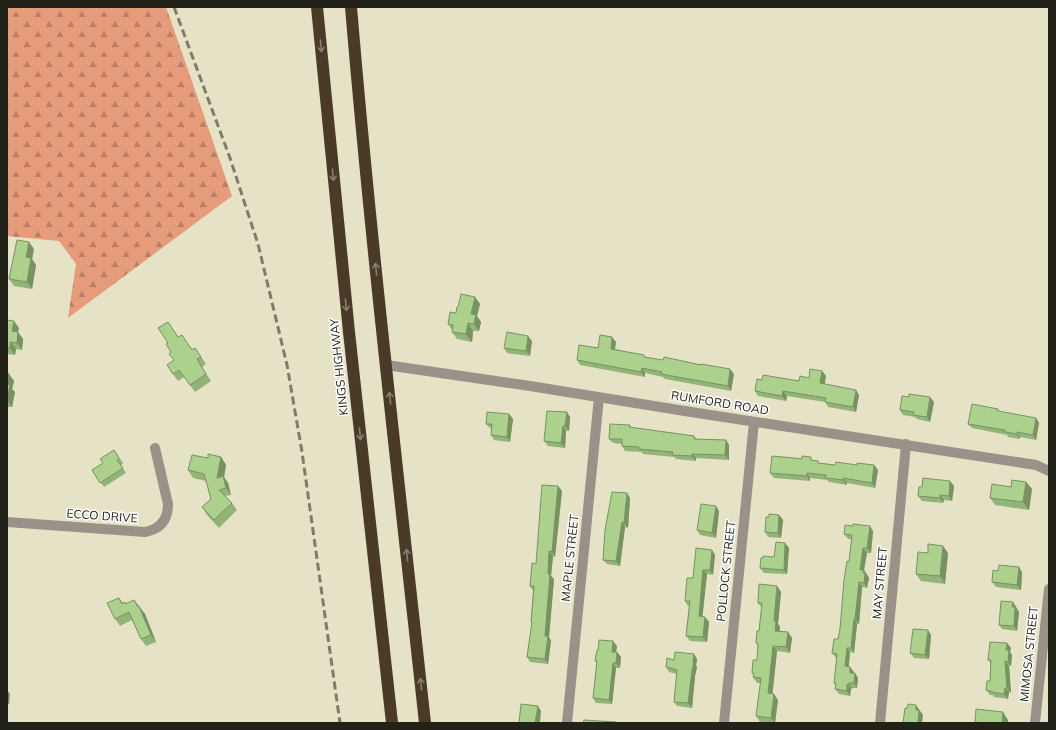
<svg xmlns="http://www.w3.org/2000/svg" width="1056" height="730" viewBox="0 0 1056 730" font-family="Mulish,sans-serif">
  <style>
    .forest { fill: url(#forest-firs) }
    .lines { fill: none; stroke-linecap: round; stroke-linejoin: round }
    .minor { stroke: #9a9288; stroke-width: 10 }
    .highway { stroke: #4a3b29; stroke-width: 12 }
    .rail { stroke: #7e7c6a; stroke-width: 3; stroke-dasharray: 8 4; stroke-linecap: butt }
    .wall { fill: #93b478 }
    .shaded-wall { fill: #789262 }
    .building { fill: #abd18c; stroke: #789262 }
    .oneway { stroke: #898074 }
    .labels { text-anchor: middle; stroke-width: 3; stroke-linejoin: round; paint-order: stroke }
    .street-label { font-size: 12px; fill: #232218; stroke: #fff }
  </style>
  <defs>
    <pattern id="forest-firs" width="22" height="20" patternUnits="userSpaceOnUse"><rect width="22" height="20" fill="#e69b7b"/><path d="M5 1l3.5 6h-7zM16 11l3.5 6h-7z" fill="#ba7e64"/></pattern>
  </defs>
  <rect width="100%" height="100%" fill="#e5e2c6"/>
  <path class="forest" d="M7,7H166L232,196L68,318L76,264L59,241L7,236Z"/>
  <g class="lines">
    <path class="minor" d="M386,365L530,386L691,412L1036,465L1049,471
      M7,522L145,532C161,529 168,519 168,504L155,448
      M567,723L599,397
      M724,723L754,422
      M880,723L906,444
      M1035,723L1049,589"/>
    <path class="highway" d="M317,7L349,332L392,723
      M351,7C371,246 399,484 425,723"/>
    <path class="rail" d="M174,7L230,158L258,244L287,365L302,452L340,723"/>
  </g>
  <path class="wall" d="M34,249L32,259L36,265L32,289L14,286L9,279Z
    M475,297L480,304L477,316L481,322L479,331H473L472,342L457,339L452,332V330L448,324L456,313L458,307Z
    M7,320L19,328L18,332L23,339L22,350L16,349L15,355L7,354Z
    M178,337L192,350L195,348L206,364L202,367L211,381L195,392L184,377L178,381L173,374L174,360L171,352Z
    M532,341L530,356L507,353L504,348Z
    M616,342L615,349L646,357L734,374L731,391L665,379L663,377L645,373V377L580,365L577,360L598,348Z
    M822,371L826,376L824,384L859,395L856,412L828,407L825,402L787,396L786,401L758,396L755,391L762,380L799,381L809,378Z
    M7,373L9,374L14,381L12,389L15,392L12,407H8L7,412Z
    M934,402L930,422L917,419L915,417L903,415L900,410Z
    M1000,412L1036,418L1039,423L1036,440L1020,437V439L1008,437L1007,435L972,428L968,424Z
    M509,414L513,419L510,442L494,440L491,435L492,429L490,428L486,424Z
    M570,417L569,431H566L565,448L548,446L544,441Z
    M630,425L631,428L694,436L697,439L726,440L729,445V460L696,458V461L676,459L674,457L643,454L641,452L625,451L622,446V444L613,443L609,439Z
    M114,450L123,463L121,465L126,473L104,487L92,470L103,463Z
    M221,457L226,465L224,477L228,483L231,495L225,496L232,503L237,510L219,528L207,515L202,507L211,499L206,481L193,478L188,470L208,458Z
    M813,460L818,461L819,463L835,465H874L878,470L875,488L847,483V485L829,482L827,480L810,478V481L774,478L770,473Z
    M950,481L954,486L952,501L944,500L943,503L922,501L918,496L922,487Z
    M1026,482L1032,489L1029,510L995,505L990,498L1011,487Z
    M558,486L562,491L555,557L553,556L551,576L554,579L549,637L551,641L548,664L530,662L527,657L532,624L531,622L533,591L530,586L536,564Z
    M630,498L628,528L625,527L620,566L607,564L603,560Z
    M719,511L716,538L700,535L697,530Z
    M779,515L783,520L781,538L768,537L765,532L769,517Z
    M873,531L871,553H867L864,570L869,578L867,588L862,587L859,624H857L854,653L850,652L849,666L850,667L854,672V673L858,678L857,688H852V689H851L850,696L839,694L835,689L836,686L834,683L837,658H836L832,653L838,639L840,629L852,539H848L844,534Z
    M785,543L789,548L787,574L764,573L760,568L774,557Z
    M712,550L715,555L713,575L707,574L702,617H705L709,622L707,642L690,641L686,636L689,606H688L685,601L693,578Z
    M928,553H948L945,584L921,581L916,574Z
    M1022,572L1021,590L996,587L992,582Z
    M777,586L781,592L778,624L780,627L779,631L788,632L792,638L790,653L777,651L772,694L778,700L775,723H770L760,722L756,716L761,683H757L753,677L754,675L752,673L757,660L758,646L756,643L759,631L762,608L758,603Z
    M119,598L123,603L126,604L134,600L145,614L156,642L146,646L141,639L132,620L120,626L115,619Z
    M1013,602L1019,612L1017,631L1002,629L999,625Z
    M931,635L929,659L914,658L910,653Z
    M1007,643L1011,648L1010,652L1012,655L1011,666H1009L1011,693L1009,692L1008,699L994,697L993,695H990L986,690L990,681L991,664L988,660Z
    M617,646L616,652H617L621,657L620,668H616L612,704L596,703L593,698L597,663L595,661L598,650Z
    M694,654L697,659L696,666L697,667L695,676L692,708L677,706L674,702L677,674L669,672L666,667L674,660Z"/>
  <path class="shaded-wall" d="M29,242L34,249L32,259L36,265L32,289L27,282L26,257Z
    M475,297L480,304L477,316L481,322L479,331L474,324L471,314Z
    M14,321L19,328L18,332L23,339L22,350L17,343L12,331Z
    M468,323L473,331L472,342L466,334Z
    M528,336L532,341L530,356L526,351Z
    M612,337L616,342L614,354L611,349Z
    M10,342L16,349L15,355L10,348Z
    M642,368L645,373V377L641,372Z
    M730,369L734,374L731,391L728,386Z
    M822,371L826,376L824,388L820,383Z
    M9,374L14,381L12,389L15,392L12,407L7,400V384Z
    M856,390L859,395L856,412L853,407Z
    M783,391L787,396L786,401L782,396Z
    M930,397L934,402L930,422L927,417Z
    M567,412L570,417L569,431L565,426Z
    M509,414L513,419L510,442L507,437Z
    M1036,418L1039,423L1036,440L1033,435Z
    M563,426L566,431L565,448L561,443Z
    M1017,432L1020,437V439L1017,434Z
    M726,440L729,445V460L725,455Z
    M692,454L696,458V461L692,456Z
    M221,457L226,465L224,477L228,483L231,495L226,488L217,478Z
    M874,465L878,470L875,488L872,483Z
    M807,473L810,478V481L807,476Z
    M843,478L847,483V485L843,480Z
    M950,481L954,486L952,501L949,496Z
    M1026,482L1032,489L1029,510L1023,502Z
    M558,486L562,491L555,557L552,552Z
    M627,493L630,498L628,528L624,523Z
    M940,495L944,500L943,503L940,498Z
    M716,506L719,511L716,538L712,533Z
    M779,515L783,520L781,538L778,533Z
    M622,522L625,527L620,566L616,561Z
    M870,526L873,531L871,553L867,548Z
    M785,543L789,548L787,574L784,570Z
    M943,546L948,553L945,584L940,576Z
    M863,548L867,553L864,570L869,578L867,588L864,583L860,570Z
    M712,550L715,555L713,575L710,570Z
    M549,551L553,556L551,576L554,579L549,637L551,641L548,664L545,659V636L548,574Z
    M1019,567L1022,572L1021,590L1017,585Z
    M703,570L707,574L702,621L699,616Z
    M859,582L862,587L859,624L855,619Z
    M777,586L781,592L778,624L780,627L779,637L775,631L774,621Z
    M134,600L145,614L156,642L151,635Z
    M1013,602L1019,612L1017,631L1014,626L1012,607Z
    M705,617L709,622L707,642L703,637Z
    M854,619L857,624L854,653L851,648Z
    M928,630L931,635L929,659L925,655Z
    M788,632L792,638L790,653L786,647Z
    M613,641L617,646L615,657L612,652Z
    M1007,643L1011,648L1010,652L1012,655L1011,666L1008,662L1006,650Z
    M773,646L777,651L772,699L768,693Z
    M847,648L850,652L848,671L845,666Z
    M617,652L621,657L620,668L616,663Z
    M694,654L697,659L696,666L697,667L695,676L692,708L688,703Z
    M1005,661L1009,666L1011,693L1007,688Z
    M613,663L616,668L612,704L609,700Z
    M850,667L854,672L853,678L850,673Z
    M855,673L858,678L857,688L854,683Z
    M849,683L852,688V689L849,685Z
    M847,684L851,689L850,696L847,691Z
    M1005,688L1009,692L1008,699L1004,694Z
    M7,690L10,694L9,705L7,702Z
    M774,694L778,700L775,723L771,718Z
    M916,705L923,715L922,723H918L916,710Z
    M538,706L541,711L540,723H535Z
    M1003,712L1008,720V723H1002Z"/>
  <path class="building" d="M17,240L29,242L26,257L31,258L27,282L9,279Z
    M461,294L475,297L471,314L476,315L474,324L468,323L466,334L452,332L453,325L448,324L450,312L456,313L457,307H458Z
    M7,320L14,321L12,331L18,332L17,343L10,342V348H7Z
    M168,322L178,337L182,335L192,350L195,348L201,357L197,359L206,374L190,385L179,370L173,374L167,365L174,360L169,354L171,352L166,344L168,343L158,328Z
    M507,332L528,336L526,351L504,348Z
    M600,335L612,337L611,349L644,355V357L663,360L664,357L701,365V364L730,369L728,386L661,374L662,372L642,368L641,372L577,360L579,345L598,348Z
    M810,369L822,371L820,383L856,390L853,407L825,402L826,398L783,391L782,396L755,391L757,379L762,380L763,375L799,381L800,376L809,378Z
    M7,373L9,374L7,384Z
    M7,384L10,385L7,400Z
    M909,394L930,397L927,417L913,415L914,412L900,410L902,396L909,397Z
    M972,404L998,409V411L1036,418L1033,435L1017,432V434L1005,432V430L968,424Z
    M547,411L567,412L565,426H563L561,443L544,441Z
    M487,412L509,414L507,437L491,435L492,424H486Z
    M610,424L630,425L629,427L694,436V439L726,440L725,455L692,454V456L672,455L673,452L639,449V447L622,446V439H609Z
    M114,450L119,458L117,460L123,468L100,483L92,470L103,463L100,459Z
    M208,454L221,457L217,478L223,476L226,488L219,490L232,503L214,520L202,507L211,499L204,474L188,470L192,455L208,458Z
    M772,456L794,458L802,459V456L811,457V460L818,461V463L835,465L836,462L857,465V463L874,465L872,483L843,478V480L826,478V475L807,473V476L770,473Z
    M923,478L950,481L949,496L940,495V498L918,496L919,487H922Z
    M1012,480L1026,482L1023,502L990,498L992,484L1011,487Z
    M542,485L558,486L552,552L549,551L548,574H550L545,636H548L545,659L527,657L532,622H531L534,586H530L532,563L536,564Z
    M612,492L627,493L624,523L622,522L616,561L603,560L605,530Z
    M701,504L716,506L712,533L697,530Z
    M769,514L779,515L778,533L765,532L766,517H769Z
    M853,524L870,526L867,548H863L860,570H864L863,573H865L864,583L859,582L855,619H854L851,648H847L845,666L850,667V673H855L854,683H849V685L847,684V691L835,689L836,683H834L837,654L832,653L834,639H838L840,629L844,580L847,561L849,562L852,535L844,534L845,525L853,526Z
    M776,542L785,543L784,570L760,568L761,558H763V556L774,557Z
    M928,544L943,546L940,576L916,574L918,552L928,553Z
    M696,548L712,550L710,570H703L699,616L705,617L703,637L686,636L690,601H685L687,578H693Z
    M999,565L1019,567L1017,585L992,582L993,570L998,571Z
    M759,584L777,586L774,621H776L775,631L788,632L786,647L773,646L768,693L774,694L771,718L756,716L761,678L753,677L754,673H752L753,660H757L758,644L756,643L757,631H759L762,603H758Z
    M119,598L122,604L125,602V604L134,600L138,607L139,606L151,635L141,639L129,612L115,619L107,603Z
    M1001,601L1013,602L1012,607H1015L1014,626L999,625Z
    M913,629L928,630L925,655L910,653Z
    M599,640L613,641L612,652H617L616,663H613L609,700L593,698L597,661H595L597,650H598Z
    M990,642L1007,643L1006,650H1009L1008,662L1005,661L1007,688H1005L1004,694L991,692V691L986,690L987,681H990L991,660H988Z
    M675,652L694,654L693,662H694L692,671L688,703L674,702L677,670L666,667L667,658L674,660Z
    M521,704L538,706L535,723H519Z
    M908,704L916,705V710H919L918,723H903L905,708H907Z
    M976,709L1003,712L1002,723H985L975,722Z
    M584,720L616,722V723H583Z"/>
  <defs><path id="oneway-shaft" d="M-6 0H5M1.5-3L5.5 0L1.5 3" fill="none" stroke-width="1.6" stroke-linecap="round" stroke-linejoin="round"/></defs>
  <g class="oneway">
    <use href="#oneway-shaft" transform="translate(321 46) rotate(85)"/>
    <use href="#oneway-shaft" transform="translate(333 175) rotate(84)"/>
    <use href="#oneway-shaft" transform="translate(376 269) rotate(-96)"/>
    <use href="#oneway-shaft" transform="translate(346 305) rotate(84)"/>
    <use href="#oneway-shaft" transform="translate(390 398) rotate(-96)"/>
    <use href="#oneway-shaft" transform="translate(360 434) rotate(84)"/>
    <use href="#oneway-shaft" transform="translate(407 555) rotate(-96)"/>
    <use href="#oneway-shaft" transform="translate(421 684) rotate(-96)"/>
  </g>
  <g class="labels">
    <g class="street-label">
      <text transform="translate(339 367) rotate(-96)" y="4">KINGS HIGHWAY</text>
      <text transform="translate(720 403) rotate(9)" y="4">RUMFORD ROAD</text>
      <text transform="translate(102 516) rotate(4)" y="4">ECCO DRIVE</text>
      <text transform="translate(570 558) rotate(-84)" y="4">MAPLE STREET</text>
      <text transform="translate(726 571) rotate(-84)" y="4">POLLOCK STREET</text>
      <text transform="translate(880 583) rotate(-85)" y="4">MAY STREET</text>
      <text transform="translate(1029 654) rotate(-84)" y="4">MIMOSA STREET</text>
    </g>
  </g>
  <rect width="1056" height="730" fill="none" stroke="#232218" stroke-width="16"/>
</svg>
